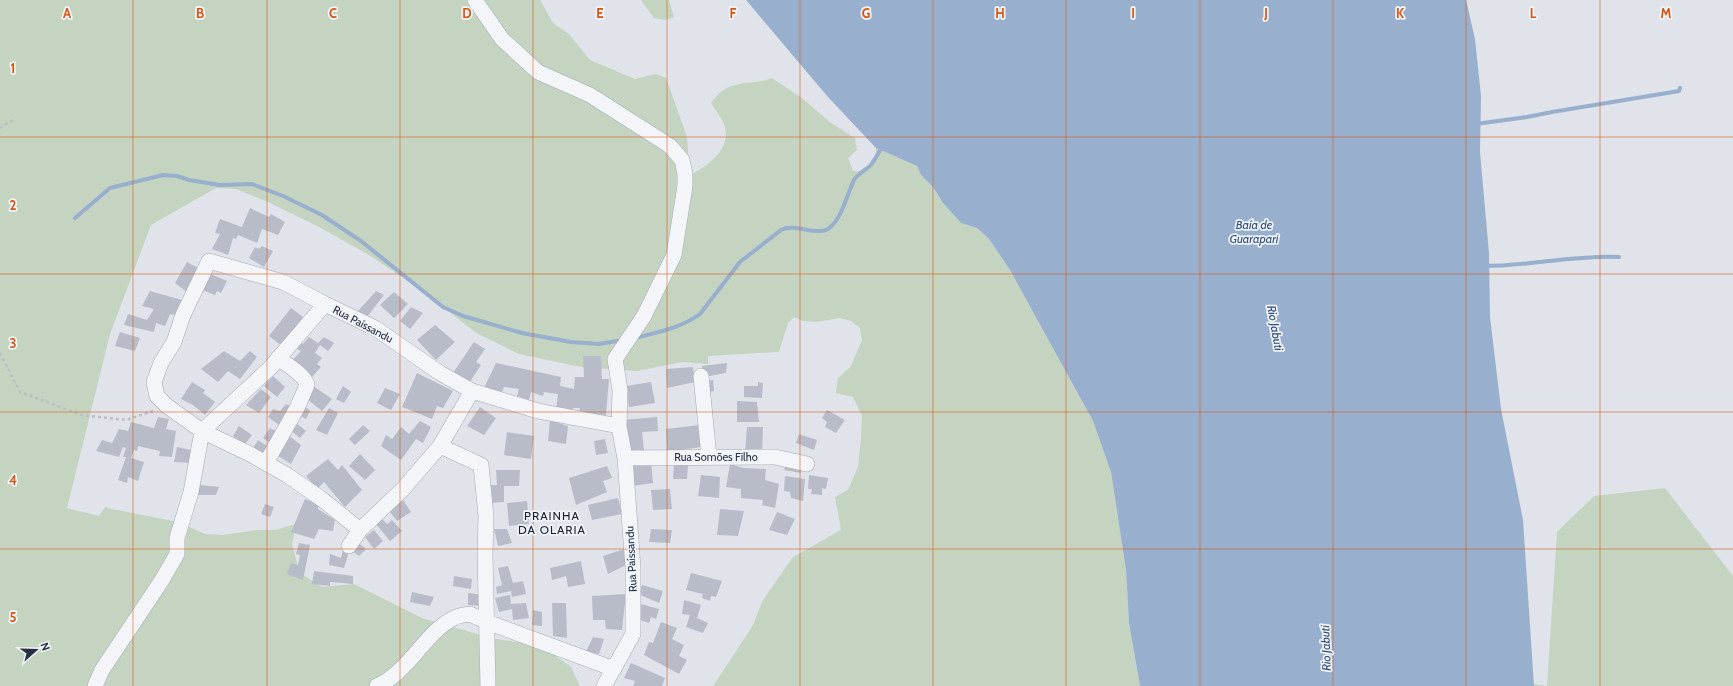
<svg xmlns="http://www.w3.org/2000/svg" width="1733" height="686" viewBox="0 0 1733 686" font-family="Cabin,sans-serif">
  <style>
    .green { fill: #c5d4c0 }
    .water { fill: #98afcd }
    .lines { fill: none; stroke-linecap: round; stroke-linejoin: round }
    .stream { stroke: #98afcd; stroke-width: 4 }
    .building { fill: #b7bcc8 }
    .minor-casing { stroke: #a5aab5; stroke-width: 16 }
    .path { stroke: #babec5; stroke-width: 2.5; stroke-dasharray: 3 3; stroke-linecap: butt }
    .minor { stroke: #f3f5f8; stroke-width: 15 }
    .grid { fill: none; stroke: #d55512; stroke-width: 1; stroke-opacity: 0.55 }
    .labels { text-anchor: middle; stroke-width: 3.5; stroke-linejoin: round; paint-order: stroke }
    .street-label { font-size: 11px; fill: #273043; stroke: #f0f3f7 }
    .water-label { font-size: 12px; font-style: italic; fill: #2e4d7a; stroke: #f0f3f7 }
    .neighbourhood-label { font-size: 12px; letter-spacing: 1px; fill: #1a2133; stroke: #f0f3f7 }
    .grid-label { font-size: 13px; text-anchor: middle; font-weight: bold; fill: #d55512; stroke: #f0f3f7; stroke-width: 3.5; stroke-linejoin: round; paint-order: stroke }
  </style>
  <rect width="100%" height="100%" fill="#e0e3ea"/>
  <path class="green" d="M0,0H540L553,23L569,34L590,60L635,79L656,74L666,78L687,137L690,175C707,166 731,150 725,127C723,119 715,110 711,103C714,99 718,94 722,91C737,80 756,85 772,78L802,98L831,123L855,138L857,150L848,158L853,171C870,172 876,164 876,148L917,166L921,175L933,187L943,203L961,223L977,228L989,239L1010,270L1093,421L1111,472L1126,570L1129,623L1140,686H713L752,627L763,600L793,557L841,530L835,497L848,490L858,467L861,438L862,416L853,397L836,393L838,378L851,366L862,340L860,328L851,321L840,318L817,322L803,321L794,317L788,323L779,352L708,356V364L682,362L637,371L581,367L519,354L476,333L423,291L369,255L321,228L268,202L236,189L216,188L151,225L110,334L67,508L99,516L106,506L107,508L178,522L205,534L223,535L257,530H275L296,524L292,545L300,573L322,587L354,584L422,618L491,638L542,646L571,667L580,686H0Z
    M641,0H669L674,17L665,20L654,18Z
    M1665,488L1733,576V686H1534V684L1547,686L1557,532L1594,496Z"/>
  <path class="water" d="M746,0H1466L1475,39L1481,96L1480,152L1489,253L1490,317L1501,409L1523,520L1534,686H1140L1129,623L1126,570L1111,472L1093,421L1010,270L989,239L977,228L961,223L943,203L933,187L921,175L917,166L876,148L828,97Z"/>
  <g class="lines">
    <path class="stream" d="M1476,124L1527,117L1552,112L1679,91L1680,88
      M75,218L110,188L163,175L177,176L189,180L220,185L252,184L283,196L322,215L361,241L443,307L463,316L522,333L571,342L599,344L623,340
      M1484,266C1530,266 1574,255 1619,257
      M635,338C658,332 681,328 700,314L740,262L781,230C796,223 811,235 826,230C841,223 847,194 854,180C858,174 864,171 870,166C875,160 879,152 883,145"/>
  </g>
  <path class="building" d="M250,208L269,217L271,214L285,222L278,235L262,229L257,243L238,235L236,239L233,238L228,255L212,249L220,234L215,233L220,219L242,227Z
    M262,246L273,251L264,267L249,258L255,247L259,249Z
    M187,262L198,268L187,292L175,283Z
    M208,273L227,281L221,293L217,291L215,295L200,289Z
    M150,291L182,300L175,315L170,314L165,326L156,323L154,332L124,325L128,314L147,320L154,309L142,306Z
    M376,291L384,295L367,317L358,311Z
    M394,292L408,304L394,318L380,305Z
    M411,307L423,313L410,329L400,321Z
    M291,308L303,317L282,346L269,336Z
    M435,325L455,342L436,360L417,340Z
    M120,332L140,338L135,351L115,346Z
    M309,337L318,343L324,337L334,343L328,351L320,345L315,353L322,358L317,364L321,367L311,378L291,362L301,351L295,348L300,342L303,344Z
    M474,342L485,349L476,362L481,365L469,383L453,373Z
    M224,351L240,361L250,351L257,357L240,379L228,371L218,382L201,369Z
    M583,356H601L602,379H609L606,415L579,413L580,408H573L571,414L556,410L558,394L544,392L543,396L531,392L529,400L517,396L519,389L504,387L501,394L484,388L496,363L561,377L560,386L574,389L575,377H584Z
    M727,363L726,373L704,377L702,366Z
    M693,367L695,382L667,388L666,369Z
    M417,373L453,391L443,408L437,406L432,419L402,407Z
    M273,376L285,387L277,397L264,386Z
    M713,380L714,391L706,393L704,382Z
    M192,382L205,390L203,393L215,402L205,415L193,405L181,399Z
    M651,382L655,403L629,407L626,386Z
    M758,382L763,383L762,398L744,397V386H758Z
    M313,386L332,399L322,411L306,398Z
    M343,386L351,392L344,403L336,399Z
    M385,388L400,394L391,410L377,403Z
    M261,389L271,397L259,413L246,405Z
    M737,401L757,402L759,422H737Z
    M286,404L295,408L279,425L268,417L273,409L280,411Z
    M303,404L310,411L306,419L297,414Z
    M480,407L496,418L484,435L467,426Z
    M329,408L338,413L327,435L316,430Z
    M827,410L845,420L836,433L825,427L827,422L822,418Z
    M158,417L169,419L166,429L176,431L172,457L159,456L160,451L138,446L137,451L134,450L131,458L144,462L138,481L128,477L127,483L118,480L126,457H123L126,448L123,447L119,457L96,451L102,440L112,443L119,429L128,431L131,422L154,428Z
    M657,417L658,431L642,432L644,450L627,451L623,420Z
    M550,420L568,426L566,444L548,441Z
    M420,421L431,427L423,443L416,439L401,460L381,446L386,435L392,439L401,427L409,434Z
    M295,422L306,431L300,438L289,429Z
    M363,425L370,431L355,445L349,439Z
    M699,425L701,447L667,452L666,429Z
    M239,426L252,435L245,444L233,436Z
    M747,427H763L762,453H745Z
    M270,428L281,434L273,445L263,438Z
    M507,432L534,436L531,459L504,455Z
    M799,434L817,440L814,450L796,443Z
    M288,435L301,445L291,464L275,454Z
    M605,439L608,453L596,455L594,441Z
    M258,440L270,448L264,456L252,450Z
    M177,447L195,451L192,463L174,462Z
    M360,454L375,470L365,480L349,466Z
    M328,459L338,470L342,465L362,490L345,507L324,482L317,489L306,476Z
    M651,462L653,483L632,486L630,464Z
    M730,464L743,468L766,469L765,480L779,484L775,508L762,505L763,500L741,498V489L726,487Z
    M786,464L802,465L801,473L784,470Z
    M674,465H688L687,479H673Z
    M607,466L612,478L603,481L607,492L576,505L569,478Z
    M496,470H520L519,486H504V502L492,503L491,485H497Z
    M701,475L720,477L719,498L698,496Z
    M809,475L828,478L826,489L822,488V495L811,494L812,489H808Z
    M785,476L805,479L803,501L791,498L790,492L784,491Z
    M199,485L219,487L216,495H198Z
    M670,489L672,509L653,510L651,490Z
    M618,498L622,514L592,520L588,505Z
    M305,499L318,504V509L335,520L333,531L319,529L314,539L291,532Z
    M403,500L411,512L397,521L388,509Z
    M527,501L529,524L509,526L507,503Z
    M265,504L274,507L270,517L261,514Z
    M720,509L744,511L738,536L717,535Z
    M777,512L795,519L787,535L769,530Z
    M382,519L387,524L392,520L402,531L390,541L376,524Z
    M494,529H507L512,543L498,546Z
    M651,529L672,530L670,543L649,542Z
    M374,530L383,541L374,549L365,537Z
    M357,542L366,549L359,556L351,550Z
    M299,543L310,545L303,580L287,574L291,563L298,565L300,555L296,554Z
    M624,549L628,564L608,574L603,556Z
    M343,550L349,552L344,568L329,565L330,554L341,558Z
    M581,561L585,584L568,587L566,576L552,580L550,568Z
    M508,566L513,583L523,581L526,594L512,597L511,591L497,594L496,587L502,585L498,568Z
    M314,571L353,576V584L330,582V586L312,584Z
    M691,573L722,581L716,597L711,596L710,601L702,598L703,594L686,590Z
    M454,576L472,579L471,589L453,586Z
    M642,585L663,591L659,603L638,594Z
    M412,592L434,597L430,606L410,602Z
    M468,593L483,595L482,606L468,605Z
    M626,594L622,630L606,629L605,620H593L592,596Z
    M510,595L511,604L526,603L529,618L513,620L512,609L499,612L495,598Z
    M684,600L701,605L697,618L708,623L703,633L686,627L690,615L682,614Z
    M552,603H566L567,638L553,636Z
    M641,604L659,609L656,619L651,617L649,623L637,619Z
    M533,610L542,612V626L532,625Z
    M661,622L677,628L672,639L684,645L679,656L687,660L679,674L644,655L649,642L653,643Z
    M593,637L604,639L599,654L586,652Z
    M631,663L665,678L662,686H633L635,681L624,678Z"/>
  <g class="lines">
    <g class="minor-casing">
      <path id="minor" d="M475,0L502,39L538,72L590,95L670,146L682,160L685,174V186L674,255L644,316L615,359L620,390L619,426L625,458L633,568V634L604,686
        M701,376L709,457
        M440,446L481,465L486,516L485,555L488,686
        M625,458L775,457L807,464
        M266,463L297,408L307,385C306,376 286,364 278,358
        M360,530L323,500L287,475L250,454L202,431L167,406L157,396L154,382L161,363L174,342L183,315L209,261L283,282L325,304L375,328L440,373L472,391L538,411L619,426
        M349,546L360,530L403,489L440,446L472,391
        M95,686L102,670L162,580L177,554V538L191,492L202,431L271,367L325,304
        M377,686C408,673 426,631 454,618C459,615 465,615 470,614L487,622L614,669"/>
    </g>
    <path class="path" d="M0,128L15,119
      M0,353L20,392L82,415L126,420L153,411"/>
    <use href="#minor" class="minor"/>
  </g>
  <path class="grid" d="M133,0V686M267,0V686M400,0V686M533,0V686M667,0V686M800,0V686M933,0V686M1066,0V686M1200,0V686M1333,0V686M1466,0V686M1600,0V686M0,137H1733M0,274H1733M0,412H1733M0,549H1733"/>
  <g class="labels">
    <g class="street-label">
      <text transform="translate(363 324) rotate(28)" y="4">Rua Paíssandu</text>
      <text x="716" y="461">Rua Somões Filho</text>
      <text transform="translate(631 559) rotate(-93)" y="4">Rua Paíssandu</text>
    </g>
    <g class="water-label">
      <text x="1254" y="229">Baía de<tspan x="1254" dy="14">Guarapari</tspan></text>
      <text transform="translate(1275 328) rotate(80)" y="4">Rio Jabuti</text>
      <text transform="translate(1326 648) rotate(-92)" y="4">Rio Jabuti</text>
    </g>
    <g class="neighbourhood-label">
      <text x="552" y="520">PRAINHA<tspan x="552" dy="14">DA OLARIA</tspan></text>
    </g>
  </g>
  <g class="grid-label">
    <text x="67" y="18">A</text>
    <text x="200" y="18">B</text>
    <text x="333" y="18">C</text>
    <text x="467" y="18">D</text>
    <text x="600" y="18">E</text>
    <text x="733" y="18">F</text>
    <text x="866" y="18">G</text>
    <text x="1000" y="18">H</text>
    <text x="1133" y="18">I</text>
    <text x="1266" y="18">J</text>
    <text x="1400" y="18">K</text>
    <text x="1533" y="18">L</text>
    <text x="1666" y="18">M</text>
    <text x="13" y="73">1</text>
    <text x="13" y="210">2</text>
    <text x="13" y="348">3</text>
    <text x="13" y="485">4</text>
    <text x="13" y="622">5</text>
  </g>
  <g transform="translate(36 650) rotate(70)" stroke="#f0f3f7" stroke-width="3" paint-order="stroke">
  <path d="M0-3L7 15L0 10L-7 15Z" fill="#273043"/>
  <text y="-6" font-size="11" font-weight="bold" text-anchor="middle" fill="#273043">N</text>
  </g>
</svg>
